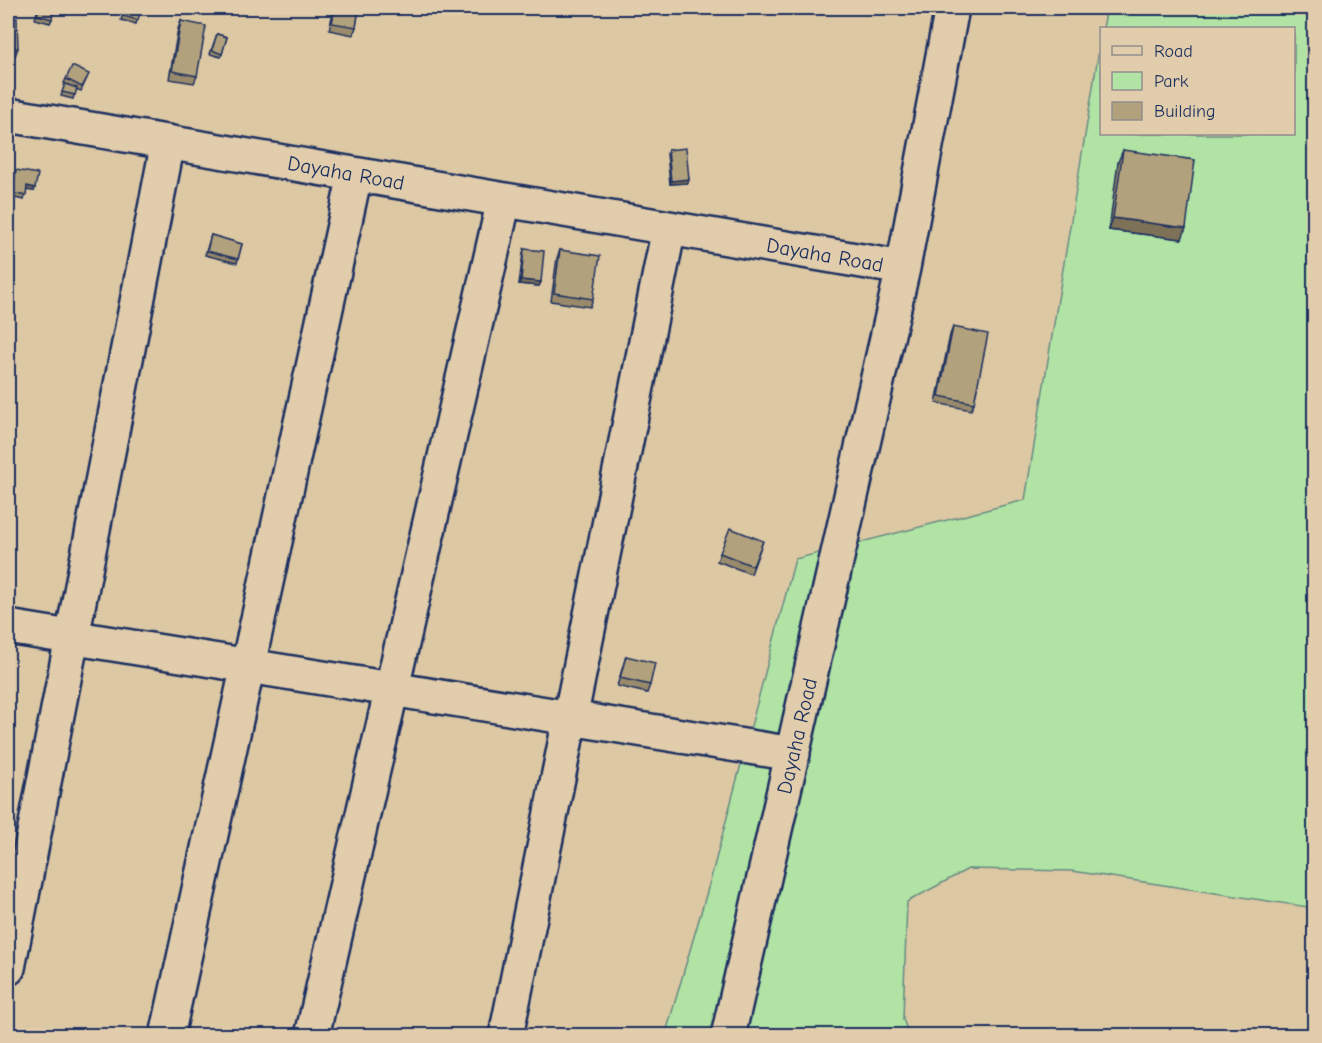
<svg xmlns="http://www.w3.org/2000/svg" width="1322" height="1043" viewBox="0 0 1322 1043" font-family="'Comic Neue',sans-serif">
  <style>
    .green { fill: #b0e3a4; stroke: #668981; stroke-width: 1.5 }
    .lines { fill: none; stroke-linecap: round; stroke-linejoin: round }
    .minor-casing { stroke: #1b2f5e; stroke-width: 38 }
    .minor { stroke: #e1cdac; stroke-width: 33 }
    .wall { fill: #998a6c; stroke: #1b2f5e; stroke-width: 1.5 }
    .shaded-wall { fill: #7d7158; stroke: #1b2f5e; stroke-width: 1.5 }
    .building { fill: #b2a17d; stroke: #1b2f5e; stroke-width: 1.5 }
    .labels { text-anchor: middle; stroke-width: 5; stroke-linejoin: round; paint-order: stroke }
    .street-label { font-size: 21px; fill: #1b2f5e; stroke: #e1cdac }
  </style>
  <rect width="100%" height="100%" fill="#ddc8a4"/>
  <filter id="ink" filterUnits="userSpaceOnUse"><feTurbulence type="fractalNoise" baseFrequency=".0167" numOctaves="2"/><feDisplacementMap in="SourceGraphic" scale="12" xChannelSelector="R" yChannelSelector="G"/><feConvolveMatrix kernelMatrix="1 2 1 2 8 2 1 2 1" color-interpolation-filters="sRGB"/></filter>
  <g filter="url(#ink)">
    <path class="green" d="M1107,8H1314V908L1072,871L968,869L907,902L903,1019L909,1035L665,1036L711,878L795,559L1025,500L1101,38L1102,134H1294V28H1103Z"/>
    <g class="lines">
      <g class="minor-casing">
        <path id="minor" d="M8,115L903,268L728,1036
          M903,268L952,8
          M8,627L793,754
          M8,968L168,142
          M167,1036L355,175
          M312,1036L504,200
          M506,1036L669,228"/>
      </g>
      <use href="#minor" class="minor"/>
    </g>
    <path class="wall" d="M38,8L52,19L50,23L35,19Z
      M125,8H141L136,24L121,20Z
      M334,8H359L356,27L353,35L329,30Z
      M181,21L197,76L194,83L169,79L178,29Z
      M217,34L227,37L221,57L210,54Z
      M87,78L81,91L76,89L73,99L61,96L65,84L70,86L64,83L66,79Z
      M668,150L689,179L688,183L670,184L667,154Z
      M1123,150L1182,239L1109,230L1118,162Z
      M16,170L34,191L27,190L24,200L10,197Z
      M211,235L242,244L237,263L205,255Z
      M524,249L541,282L539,286L519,284L523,253Z
      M560,250L593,299L590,307L551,301L557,258Z
      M953,327L974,403L971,410L936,403L950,335Z
      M763,541L751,574L717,561L720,553Z
      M626,656L650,685L647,693L617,686Z"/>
    <path class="shaded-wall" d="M18,48L15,56L8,57V49Z
      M689,179L688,183L670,184L671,181Z
      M27,186L35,188L34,191L26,190Z
      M1113,218L1186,228L1182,239L1109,230Z
      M521,280L541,282L539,286L519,284Z"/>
    <path class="building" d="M39,8H54L52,19L37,15Z
      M125,8H141L138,20L123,16Z
      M335,8H359L356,27L332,23Z
      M17,18L18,48L8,49V19Z
      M181,21L206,26L197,76L172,71Z
      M217,34L227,37L222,54L212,50Z
      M72,66L89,74L82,87L66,79Z
      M65,84L77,88L75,95L62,92Z
      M686,148L689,179L671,181L668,150Z
      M1123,150L1195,160L1186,228L1113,218Z
      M16,170L38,174L35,188L27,186L26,196L12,193Z
      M211,235L242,244L238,259L207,251Z
      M524,249L544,251L541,282L521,280Z
      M560,250L600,256L593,299L554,293Z
      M953,327L988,334L974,403L939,396Z
      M730,528L763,541L753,566L720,553Z
      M626,656L655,663L650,685L620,678Z"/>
  </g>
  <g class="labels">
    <g class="street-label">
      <text transform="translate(346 173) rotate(10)" y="7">Dayaha Road</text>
      <text transform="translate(825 255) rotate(10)" y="7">Dayaha Road</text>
      <text transform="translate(797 736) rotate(-77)" y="7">Dayaha Road</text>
    </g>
  </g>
  <rect width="1322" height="1043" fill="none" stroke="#e1cdac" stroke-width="30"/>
  <rect x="15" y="15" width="1292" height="1013" fill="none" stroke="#1b2f5e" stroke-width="2" filter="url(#ink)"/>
  <rect x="1100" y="27" width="195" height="108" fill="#e1cdac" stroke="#928e8d" stroke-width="1.5"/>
  <rect x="1112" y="46" width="30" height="9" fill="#e1cdac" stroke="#928e8d" stroke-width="1.5"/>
  <text x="1154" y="57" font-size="18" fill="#1b2f5e">Road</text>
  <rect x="1112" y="72" width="30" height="18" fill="#b0e3a4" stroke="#928e8d" stroke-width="1.5"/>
  <text x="1154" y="87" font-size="18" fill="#1b2f5e">Park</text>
  <rect x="1112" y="102" width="30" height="18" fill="#b2a17d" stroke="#928e8d" stroke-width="1.5"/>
  <text x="1154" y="117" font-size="18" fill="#1b2f5e">Building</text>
</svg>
